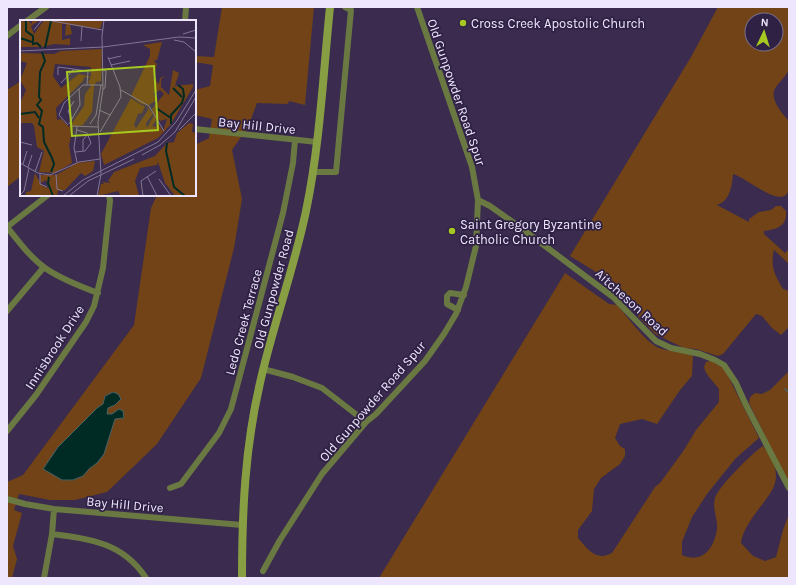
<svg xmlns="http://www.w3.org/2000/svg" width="796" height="585" viewBox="0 0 796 585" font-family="Karla,sans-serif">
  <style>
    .green { fill: #714316; fill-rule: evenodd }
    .water { fill: #002b25; stroke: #476366 }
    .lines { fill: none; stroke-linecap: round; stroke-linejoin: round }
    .stream { stroke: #476366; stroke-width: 1.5 }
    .street { stroke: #6a7841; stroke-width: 6 }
    .secondary { stroke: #889e43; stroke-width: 8 }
    .poi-dot { fill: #a6c820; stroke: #2f2144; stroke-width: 1.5 }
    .labels { text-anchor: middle; stroke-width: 3.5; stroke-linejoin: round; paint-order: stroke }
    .poi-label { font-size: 13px; fill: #eee6fd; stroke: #2f2144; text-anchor: start }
    .street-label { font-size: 13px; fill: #eee6fd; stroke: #2f2144 }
    .inset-river { fill: none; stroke: #002b25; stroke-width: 2 }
    .inset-road { fill: none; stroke: #827695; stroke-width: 1 }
    .view { fill: #a6c820; fill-opacity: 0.15; stroke: #a6c820; stroke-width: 2 }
    .inset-edge { fill: none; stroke: #eee6fd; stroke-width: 2 }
  </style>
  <rect width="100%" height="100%" fill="#3a2b4f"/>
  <path class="green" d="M222,7H314L305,105L289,101L288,104L257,103L248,127L232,150L242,199L234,248L201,378L157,444L107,492L75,500H50L19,494L14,510L22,513L13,546L17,559L12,578H7V482L23,475L134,325L151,208L157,195H195V145L209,138L212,119L195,115V90L210,86L213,65L195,62V56L214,57Z
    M718,7H789V69C785,78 781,80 776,87C768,98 782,113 789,121V189C789,190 787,194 786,195C775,204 745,177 733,174C732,186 730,201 717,205L749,222V219L759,212L771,210L776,206H781L786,211C787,226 778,229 764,231V234L785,253L789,249V264L774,250C770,267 775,275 783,289L789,291V327L781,335L772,328L762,316L756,314L723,354L718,356L696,349L684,348L655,334L622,299L619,293L617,285L570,256L691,57ZM752,20H776V44H752Z
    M21,81V176L7,187V90Z
    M565,273L609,304L617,305C629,318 644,341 659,348C670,352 682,351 693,356L692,376L680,390L657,424L642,419L620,424L615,438L620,446L625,449V456L620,464L601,478L594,489L592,511L578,530V538C584,545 592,556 602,556C605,556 609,554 612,553L655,487L660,483L684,450L696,430L719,402V389C714,382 706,376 704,367L706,362L711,361L724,368L759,438L736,458L707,494L692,517L682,542V555C702,564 714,549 717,529C718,519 712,509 715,498C719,486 752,453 763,446C791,483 768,492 749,523C745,530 742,535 741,543L753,556L765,561L776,557L783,530L789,514V578H379Z
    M789,371V480H787L749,403L750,397L755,393L762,394L770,390Z"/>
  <path class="water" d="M113,392L118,394L121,399L115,405L108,408L107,414H112L119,409L123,411L124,418L115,419L104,454L97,463L89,469L83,476L73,480H62L43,469L58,447L97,408L103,404L105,396Z"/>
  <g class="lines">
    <path class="stream" d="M785,389L789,393"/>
    <path class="street" d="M27,21L46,7
      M185,21L186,7
      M7,36L21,25
      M195,129L317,142
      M313,172H336L351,10L345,7
      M478,200L490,206L517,225L613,297L656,341L671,348L700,354L715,360L724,365L736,383L746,405L789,488
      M7,227C18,241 30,257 45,268C61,279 79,286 98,293
      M7,227L48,195
      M458,310L447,304V296L450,293L464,295
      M7,311L44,267
      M263,369L293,377L322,388L366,422
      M7,431L36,395L86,322L94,306L103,268L110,201L109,195
      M170,488L181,484L219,433L231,409L283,213L293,163L295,140
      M7,499L25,504L54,509L242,525
      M52,534C91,539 123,543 146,578
      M263,571L280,540L322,474L366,422L376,414L425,361L444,334L456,314L466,287L476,246L478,200L472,167L417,7
      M44,578L52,534L54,509"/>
    <path class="secondary" d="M242,578C242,512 245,447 260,383C273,325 294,269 306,211C320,144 323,75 330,7"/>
  </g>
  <g class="poi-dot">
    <circle cx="463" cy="23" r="4"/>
    <circle cx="452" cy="231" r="4"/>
  </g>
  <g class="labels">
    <g class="poi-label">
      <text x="471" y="28">Cross Creek Apostolic Church</text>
      <text x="460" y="229">Saint Gregory Byzantine<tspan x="460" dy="15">Catholic Church</tspan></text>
    </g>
    <g class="street-label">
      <text transform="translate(457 92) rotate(71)" y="5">Old Gunpowder Road Spur</text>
      <text transform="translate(257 125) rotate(6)" y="5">Bay Hill Drive</text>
      <text transform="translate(273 289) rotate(-75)" y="5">Old Gunpowder Road</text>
      <text transform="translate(632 302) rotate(42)" y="5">Aitcheson Road</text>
      <text transform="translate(243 322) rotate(-75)" y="5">Ledo Creek Terrace</text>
      <text transform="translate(54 347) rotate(-57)" y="5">Innisbrook Drive</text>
      <text transform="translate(372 401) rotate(-49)" y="5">Old Gunpowder Road Spur</text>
      <text transform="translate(125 504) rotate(5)" y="5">Bay Hill Drive</text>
    </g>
  </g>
  <g transform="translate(20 20)">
    <rect width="176" height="176" fill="#3a2b4f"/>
    <path d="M0,0H7L12,4V1L20,0L11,6L14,14L24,0H83L80,9L50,5L52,14L45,16L46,4H42V20L50,18V25L34,24L22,27H0ZM142,22L137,40L134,41L137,44L133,58L139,64L140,58L146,56L141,59V67L149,75L153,50L159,53L155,66L173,64V67L151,104L138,118L84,145L81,134L111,78L121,85L125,86L122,93L118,94L114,105L116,108L128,90L127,86L133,94L126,103L127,108L134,95L132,89L144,74L140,70L133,74L138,79L129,85L121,84L111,76L130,36V29L123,25ZM138,98L140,101L147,99L143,111L137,102L136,107L132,106ZM82,29L81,61L76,62L74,67L72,92L63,105L53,107L49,125L52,143L35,153L19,152L24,131L17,127L14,106L12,103H0V83L6,70L0,60L7,43L0,41V33L34,34L41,31ZM35,44L71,47V57L59,54L41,68L33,56ZM64,57L71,58L68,62L71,66L65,74L64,86L49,107L41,99L37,100L36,88L63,61ZM169,103L173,104L172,112L176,113V176H155L145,163L138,142L137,145L120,148L115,161L119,176H101L98,171L78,176L81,164H84L82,162L91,163L88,161L94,152L135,136L147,123L154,122L157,113ZM75,141L73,151L65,156L61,153L45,170L38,171L37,176H6V172L11,171L15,153L22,166L29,168L26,160L21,163L20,155H36L57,143Z" fill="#714316" fill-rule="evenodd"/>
    <path class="inset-river" d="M4,0L6,1V11L13,16V24L17,23L21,27M0,18L12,22M25,28L31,1M22,32L25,41L20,52L19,77L21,80L17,85L22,91L19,104L23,107L24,122L32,138L34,144L31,152M153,68L162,77M136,88L151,98M0,94L15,92L19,98M151,104V95L162,83L164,76L163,69L158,65M147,123L146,131L154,167L165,176M29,157L28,163L33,176"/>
    <path class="inset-road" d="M27,0L82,10M14,10L22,0M163,14L176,10M154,20L164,22L176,32M61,21L62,6M0,31L83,27L159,17L176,18M88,39L101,36M91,45L110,41M38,55V47L68,51L67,65M41,63L54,49M0,65V78M83,69L85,68L86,51L83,50M101,70L129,86L144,111M79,90L90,95M52,99L48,91L54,81M49,104L60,85L59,69M70,104L76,95L81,65M48,105L39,95L44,83L63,65H83M50,106L78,107M57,107L54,128L57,142M159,110L176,93M80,112L101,77L100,67L88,37M0,122L12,125M63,131V120L68,114M55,132L65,131L71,123L67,113L57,110M122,135L140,125L155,112L176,77M0,143L18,153L30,155L59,142L80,139M3,144L7,131M8,147L12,135M15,152L22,132M20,154V164L27,167M36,154L37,169L43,171M127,156L137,176M139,159L151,176M0,175L4,171L9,148M43,176L63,160L138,122L156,102L176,70M49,176L68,161L114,139M77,176L81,154L78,102L83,69L82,16L84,0M123,176L121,161L136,151"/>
    <path class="view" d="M134,46L138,110L52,116L47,52Z"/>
    <rect width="176" height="176" class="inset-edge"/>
  </g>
  <rect width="796" height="585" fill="none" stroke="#eee6fd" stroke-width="16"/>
  <g transform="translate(764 32) rotate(4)"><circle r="19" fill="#2f2144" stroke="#7b708e"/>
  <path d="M0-3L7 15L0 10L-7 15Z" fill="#a6c820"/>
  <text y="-6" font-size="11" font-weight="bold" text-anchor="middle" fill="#eee6fd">N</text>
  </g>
</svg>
